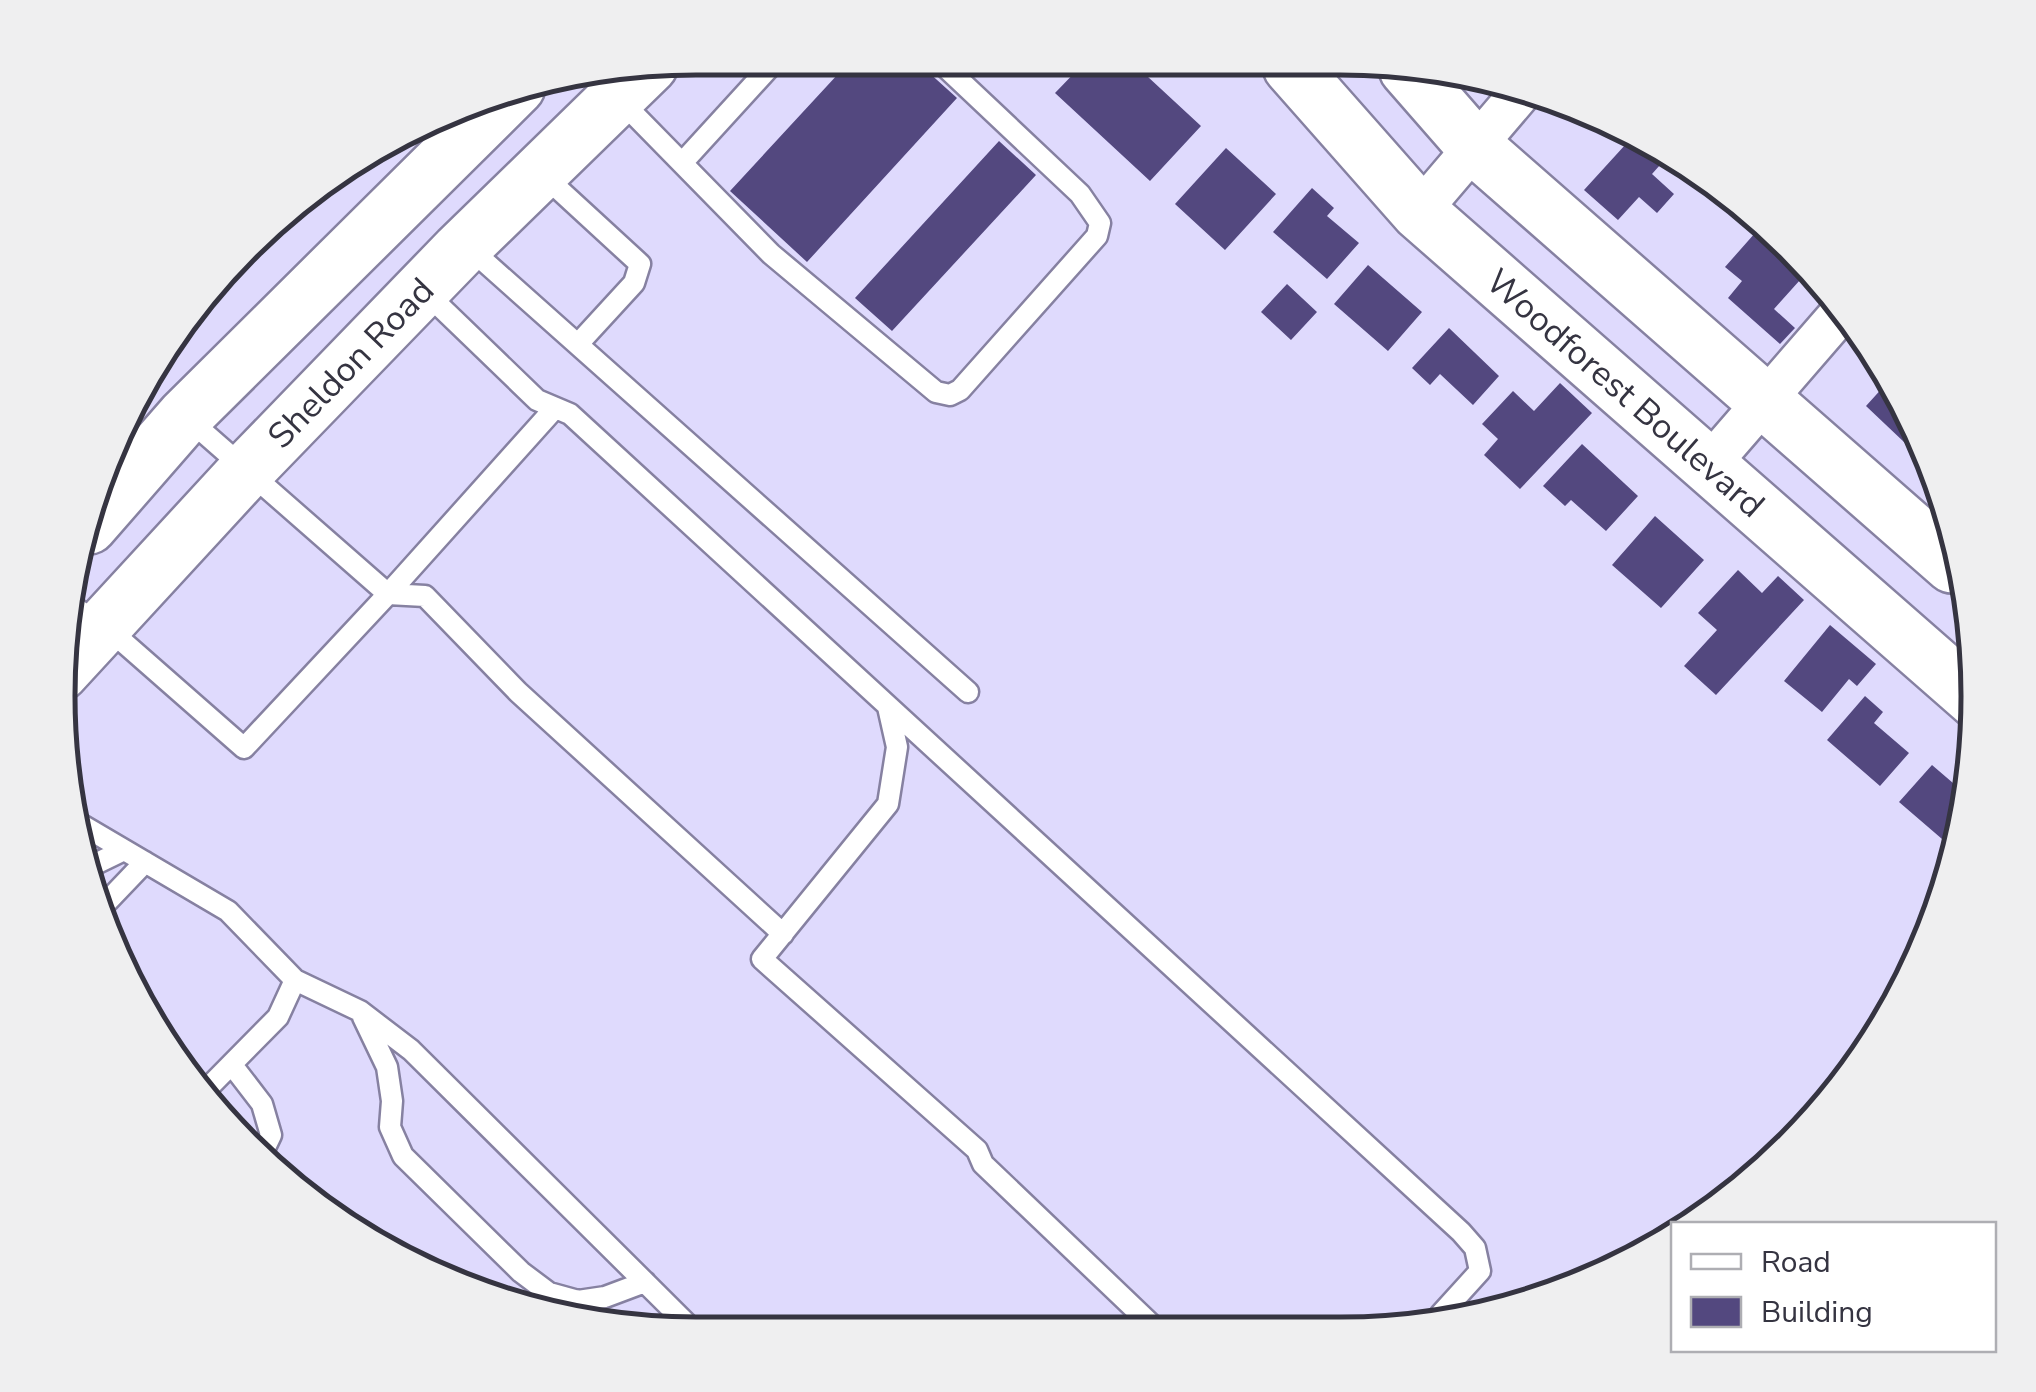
<svg xmlns="http://www.w3.org/2000/svg" width="2036" height="1392" viewBox="0 0 2036 1392" font-family="'Nunito Sans',sans-serif">
  <style>
    .building { fill: #53487f }
    .lines { fill: none; stroke-linecap: round; stroke-linejoin: round }
    .service-casing { stroke: #8681a1; stroke-width: 25 }
    .minor-casing { stroke: #8681a1; stroke-width: 45 }
    .secondary-casing { stroke: #8681a1; stroke-width: 60 }
    .service { stroke: #fff; stroke-width: 20 }
    .minor { stroke: #fff; stroke-width: 40 }
    .secondary { stroke: #fff; stroke-width: 55 }
    .labels { text-anchor: middle; stroke-width: 10; stroke-linejoin: round; paint-order: stroke }
    .street-label { font-size: 35px; fill: #353441; stroke: #fff }
    .rim { fill: none; stroke: #353441; stroke-width: 5 }
  </style>
  <rect width="100%" height="100%" fill="#dfdafd"/>
  <path class="building" d="M851,60L916,61L957,98L807,262L730,191Z
    M1083,64H1134L1201,126L1150,181L1055,93Z
    M1636,133L1668,156L1652,174L1674,194L1657,213L1639,197L1618,220L1584,190Z
    M999,141L1036,175L892,331L855,298Z
    M1226,148L1276,194L1225,250L1175,204Z
    M1312,188L1334,208L1327,216L1359,243L1327,279L1273,232Z
    M1763,224L1791,244L1809,270L1774,309L1795,328L1780,344L1728,298L1742,281L1725,267Z
    M1368,265L1422,312L1388,351L1334,304Z
    M1287,284L1317,312L1291,340L1261,312Z
    M1449,328L1499,376L1473,405L1440,374L1430,385L1412,368Z
    M1560,383L1592,413L1520,489L1484,455L1498,439L1482,424L1513,391L1534,411Z
    M1885,385L1930,451L1924,461L1866,406Z
    M1582,444L1638,496L1606,531L1571,500L1565,506L1543,486Z
    M1655,516L1704,560L1661,608L1612,565Z
    M1738,570L1762,593L1778,576L1804,600L1716,695L1684,666L1717,630L1698,613Z
    M1830,625L1876,664L1857,686L1849,679L1822,712L1784,681Z
    M1865,696L1883,712L1874,723L1909,753L1880,786L1827,740Z
    M1932,765L1960,789L1949,845L1899,802Z"/>
  <g class="lines">
    <g class="service-casing">
      <path id="service" d="M619,99L771,254L936,392L950,395L960,390L1097,236L1100,223L1080,194L939,61
        M682,163L777,59
        M541,173L640,264L634,283L578,344
        M467,246L968,692
        M423,290L537,400L570,414L1461,1232L1475,1248L1480,1271L1441,1314
        M388,594L425,596L518,692L783,934
        M388,594L554,409
        M70,605L105,626L244,748L388,594L186,417
        M888,707L897,747L888,804L762,959L977,1150L983,1164L1159,1332
        M70,818L228,911L295,980L278,1017L203,1093
        M87,868L124,850
        M102,907L145,862
        M295,980L360,1011L411,1050L687,1324
        M363,1017L387,1067L392,1101L390,1127L403,1156L521,1272L549,1293L578,1301L605,1297L645,1282
        M232,1065L262,1104L271,1135L260,1158"/>
    </g>
    <g class="minor-casing">
      <path id="minor" d="M1419,212L1523,90
        M1709,465L1839,315"/>
    </g>
    <g class="secondary-casing">
      <g id="secondary">
        <path id="s1" d="M1291,67L1419,212L1977,701"/>
        <path d="M1407,69L1476,148L1952,565"/>
        <path d="M89,526L185,416L517,87"/>
        <path id="s2" d="M60,673L247,470L459,251L650,65"/>
      </g>
    </g>
    <use href="#service" class="service"/>
    <use href="#minor" class="minor"/>
    <use href="#secondary" class="secondary"/>
  </g>
  <g class="labels">
    <g class="street-label">
      <text dy="12" stroke="none"><textPath href="#s2" startOffset="425">Sheldon Road</textPath></text>
      <text dy="12" stroke="none"><textPath href="#s1" startOffset="468">Woodforest Boulevard</textPath></text>
    </g>
  </g>
  <path d="M0 0H2036V1392H0ZM696 75H1340A621 621 0 0 1 1961 696V696A621 621 0 0 1 1340 1317H696A621 621 0 0 1 75 696V696A621 621 0 0 1 696 75Z" fill="#efeff0" fill-rule="evenodd"/>
  <path class="rim" d="M696 75H1340A621 621 0 0 1 1961 696V696A621 621 0 0 1 1340 1317H696A621 621 0 0 1 75 696V696A621 621 0 0 1 696 75Z"/>
  <rect x="1671" y="1222" width="325" height="130" fill="#ffffff" stroke="#aeaeb3" stroke-width="2.5"/>
  <rect x="1691" y="1254" width="50" height="15" fill="#ffffff" stroke="#aeaeb3" stroke-width="2.5"/>
  <text x="1761" y="1272" font-size="30" fill="#353441">Road</text>
  <rect x="1691" y="1297" width="50" height="30" fill="#53487f" stroke="#aeaeb3" stroke-width="2.5"/>
  <text x="1761" y="1322" font-size="30" fill="#353441">Building</text>
</svg>
